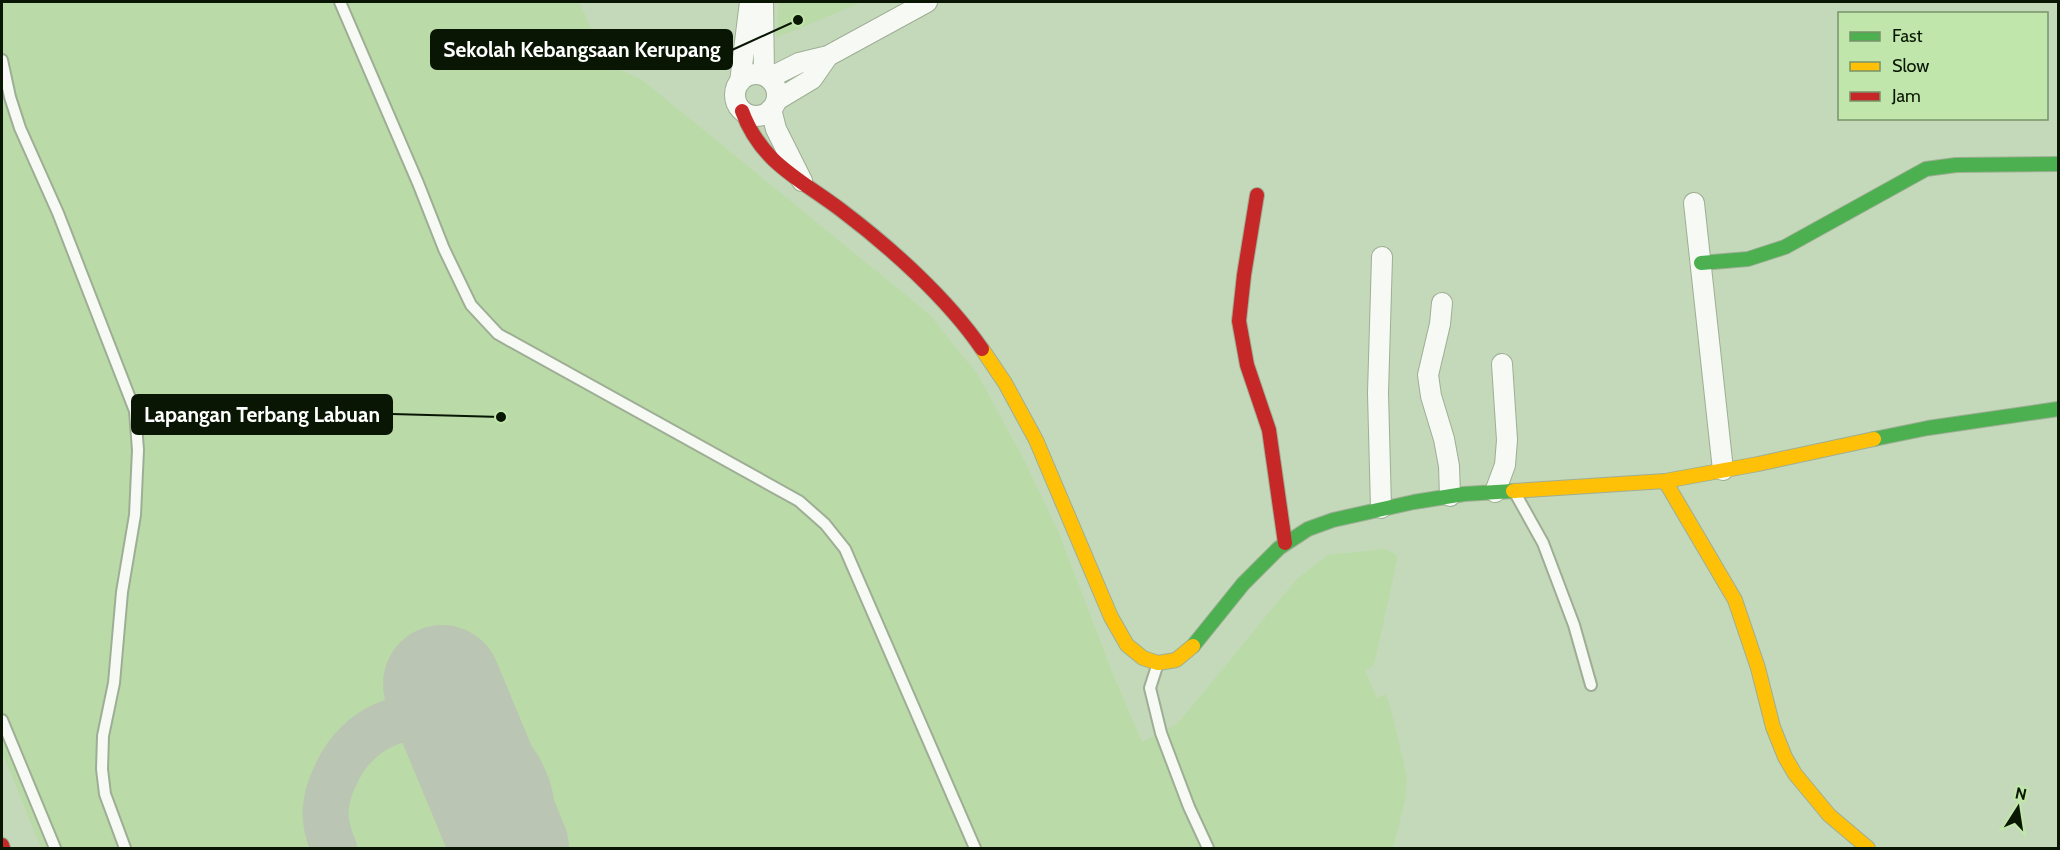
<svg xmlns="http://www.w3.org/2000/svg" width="2060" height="850" viewBox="0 0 2060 850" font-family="Cabin,sans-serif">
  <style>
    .built { fill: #badaa8 }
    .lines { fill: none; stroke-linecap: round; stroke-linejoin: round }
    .taxiway { stroke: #bac6b3; stroke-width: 46 }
    .runway { stroke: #bac6b3; stroke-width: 118 }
    .lane-casing { stroke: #9eae95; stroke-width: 14 }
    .street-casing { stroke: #9eae95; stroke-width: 22 }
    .fast-casing { stroke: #9eae95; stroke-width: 16 }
    .slow-casing { stroke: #9eae95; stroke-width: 16 }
    .jam-casing { stroke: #9eae95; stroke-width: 16 }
    .lane { stroke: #f6f9f4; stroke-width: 10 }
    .street { stroke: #f6f9f4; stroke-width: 20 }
    .fast { stroke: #4caf50; stroke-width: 14 }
    .slow { stroke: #ffc107; stroke-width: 14 }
    .jam { stroke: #c62828; stroke-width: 14 }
    .leader { fill: none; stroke: #091603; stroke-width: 2 }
    .callout-dot { fill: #091603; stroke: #c0e6ac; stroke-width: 2 }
    .callout { fill: #091603; stroke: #091603; stroke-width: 2 }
    .callout-label { font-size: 21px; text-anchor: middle; font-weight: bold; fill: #fff }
  </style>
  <rect width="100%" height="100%" fill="#c4d9b9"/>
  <path class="built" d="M2,2H579L605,60L613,67L641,79L929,314L978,375L1024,460L1058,531L1113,674L1142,742L1178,723L1296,580L1328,555L1384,549L1396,554L1397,560L1374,665L1365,671L1377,698L1386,694L1392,714L1407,777L1405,800L1393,848H41L2,752Z
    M779,2H862L776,38Z"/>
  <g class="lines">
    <path class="taxiway" d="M334,848C322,821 323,801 336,774C388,665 558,721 529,848"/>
    <path class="runway" d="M442,684L510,848"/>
    <g class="lane-casing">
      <path id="lane" d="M340,2L418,183L444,249L471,305L498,334L799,501L825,524L845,549L975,848
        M2,60L10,97L20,128L58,213L135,411L138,450L135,515L122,592L114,683L103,736L102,769L105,794L125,848
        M1514,491L1543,543L1574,625L1591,685
        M1158,663L1150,688L1161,733L1189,807L1208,848
        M2,720L55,848"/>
    </g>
    <g class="street-casing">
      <path id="street" d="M763,2L764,75
        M735 95a21 21 0 1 1 42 0a21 21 0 1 1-42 0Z
        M769,78L799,63L828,56L927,2
        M740,82L750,2
        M777,100L812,79L828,56
        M771,109L776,129L802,181
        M1694,203L1723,470
        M1442,303L1440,324L1428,375L1431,396L1444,439L1449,466L1450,496
        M1495,492L1505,465L1507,440L1502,364
        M1381,508L1378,393L1382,257"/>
    </g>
    <g class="fast-casing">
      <path id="fast" d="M1701,263L1748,259L1785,247L1926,169L1956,165L2058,164
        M1874,439L1928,428L2058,409
        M1193,646L1243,584L1279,548L1308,529L1333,520L1414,502L1464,494L1513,491"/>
    </g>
    <g class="slow-casing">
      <path id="slow" d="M982,349L1005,383L1036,440L1111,617L1127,645L1143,658L1158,663L1176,660L1193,646
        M1665,481L1735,600L1758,668L1773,727L1785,757L1795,774L1829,815L1868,848
        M1513,491L1665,481L1758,464L1874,439"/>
    </g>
    <g class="jam-casing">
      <path id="jam" d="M742,111C761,163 800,179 841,210C890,247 947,298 982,349
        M1257,195L1244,275L1239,321L1247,365L1269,430L1285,543
        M2,845L3,848"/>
    </g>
    <use href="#lane" class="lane"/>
    <use href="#street" class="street"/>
    <use href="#fast" class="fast"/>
    <use href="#slow" class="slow"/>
    <use href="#jam" class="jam"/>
  </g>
  <path class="leader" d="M798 20L732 50M501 417L392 414"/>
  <g class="callout-dot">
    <circle cx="798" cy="20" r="6"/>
    <circle cx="501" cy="417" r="6"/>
  </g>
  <g class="callout">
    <rect x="431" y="30" width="301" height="39" rx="6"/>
    <rect x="132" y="395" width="260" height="39" rx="6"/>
  </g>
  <g class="callout-label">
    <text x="582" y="57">Sekolah Kebangsaan Kerupang</text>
    <text x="262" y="422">Lapangan Terbang Labuan</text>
  </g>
  <rect width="2060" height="850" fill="none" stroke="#091603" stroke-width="6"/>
  <rect x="1838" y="12" width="210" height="108" fill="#c0e6ac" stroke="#779368" stroke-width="1.5"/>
  <rect x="1850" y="32" width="30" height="9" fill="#4caf50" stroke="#779368" stroke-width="1.5"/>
  <text x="1892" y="42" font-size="18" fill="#091603">Fast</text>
  <rect x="1850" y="62" width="30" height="9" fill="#ffc107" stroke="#779368" stroke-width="1.5"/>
  <text x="1892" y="72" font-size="18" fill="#091603">Slow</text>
  <rect x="1850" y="92" width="30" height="9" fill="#c62828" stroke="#779368" stroke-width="1.5"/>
  <text x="1892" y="102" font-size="18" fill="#091603">Jam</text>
  <g transform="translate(2018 808) rotate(12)" stroke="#c0e6ac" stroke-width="4.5" paint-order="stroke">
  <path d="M0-4.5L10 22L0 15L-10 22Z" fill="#091603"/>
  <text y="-9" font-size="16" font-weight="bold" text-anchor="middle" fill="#091603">N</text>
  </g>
</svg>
